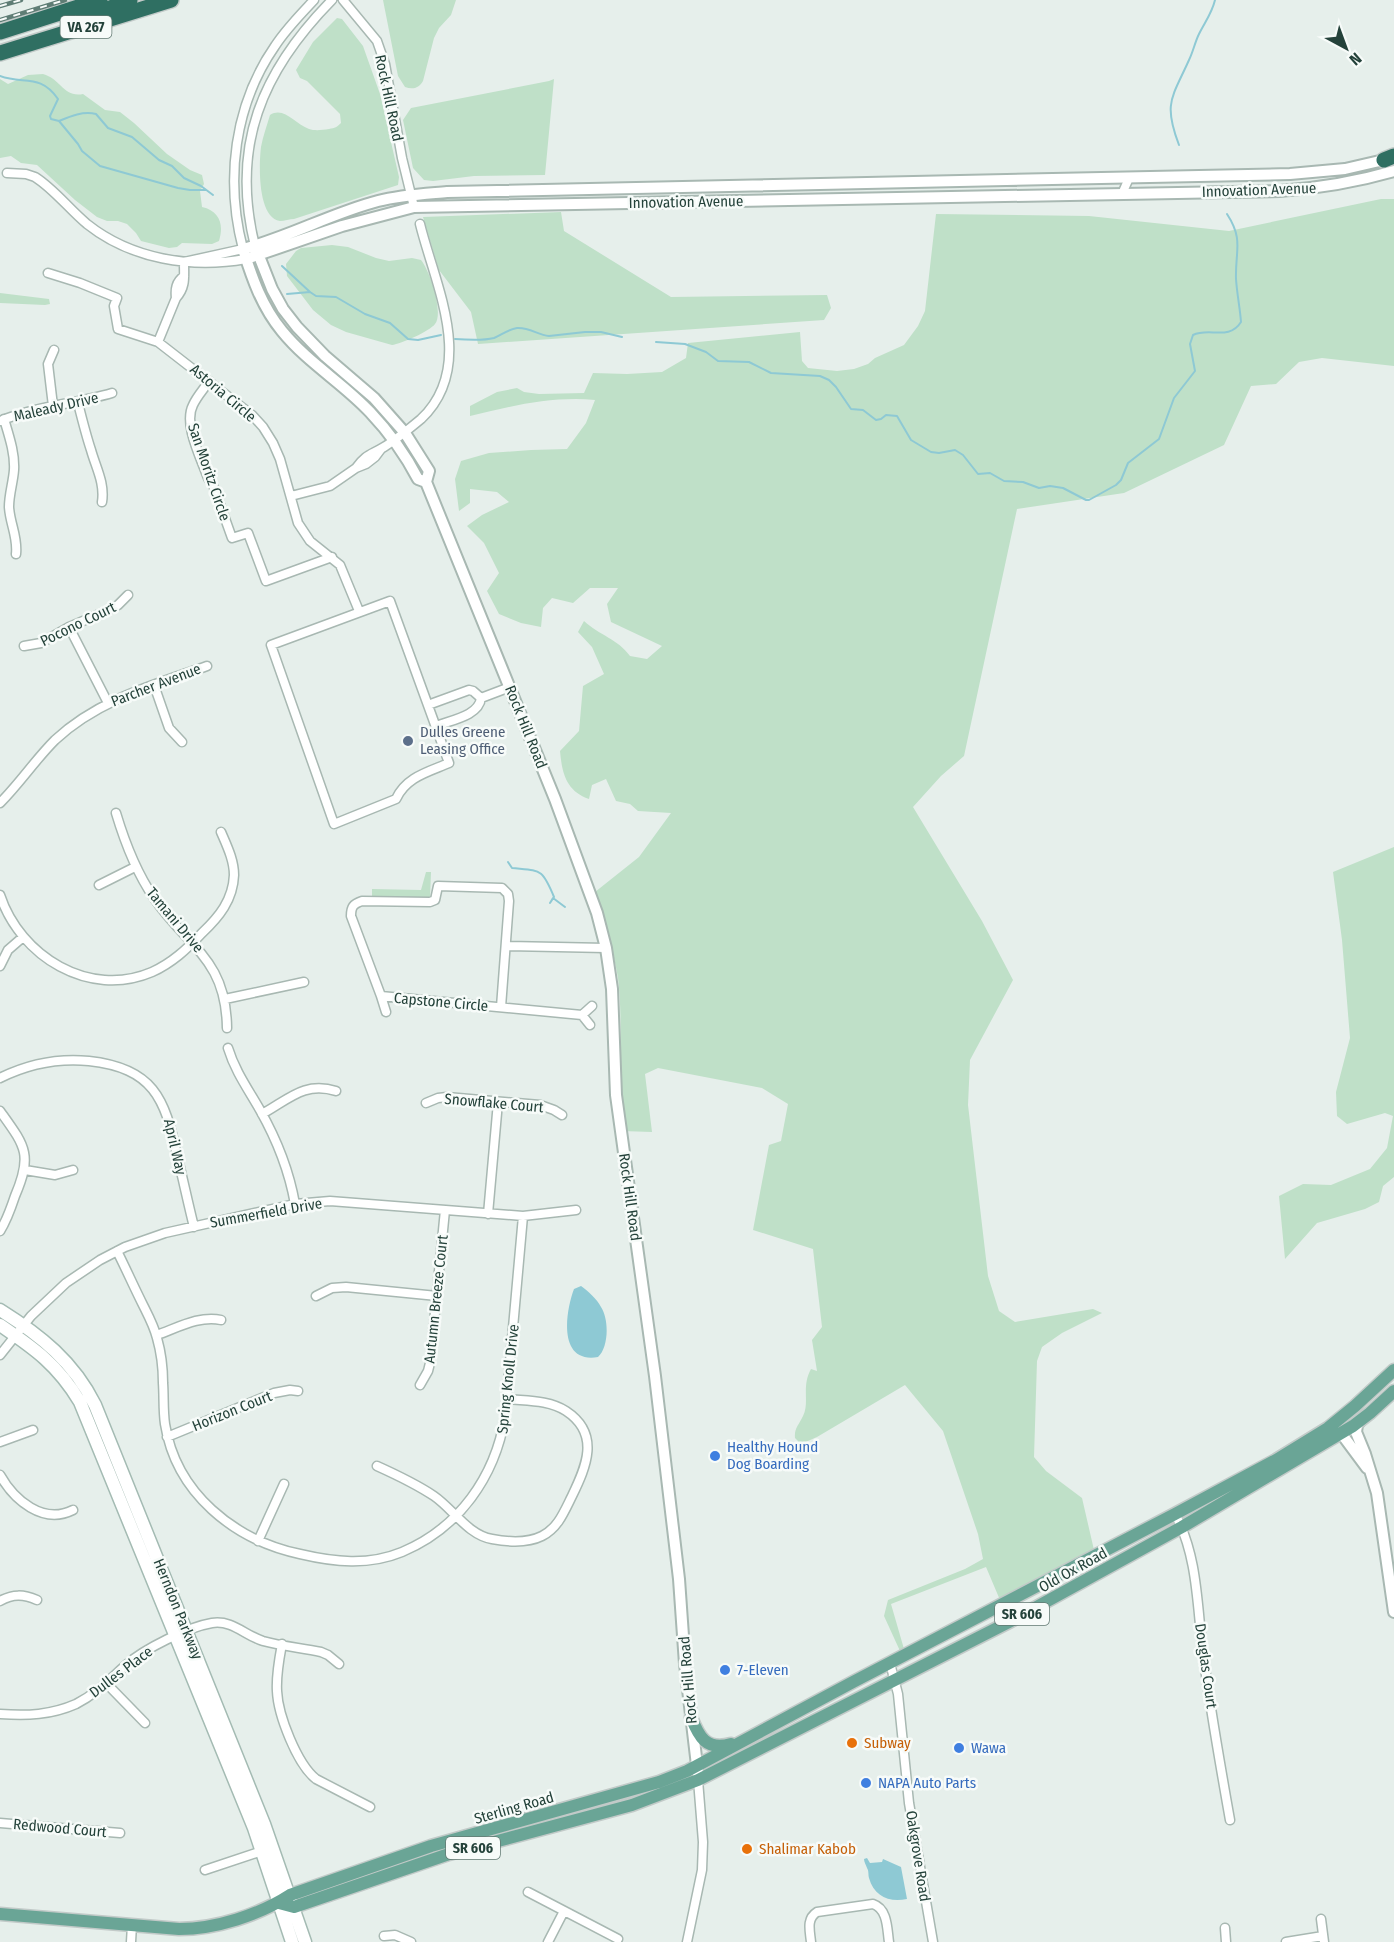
<svg xmlns="http://www.w3.org/2000/svg" width="1394" height="1942" viewBox="0 0 1394 1942" font-family="'Fira Sans Condensed',sans-serif">
  <style>
    .green { fill: #bfe0c8 }
    .water { fill: #8ec9d4 }
    .lines { fill: none; stroke-linecap: round; stroke-linejoin: round }
    .stream { stroke: #8ec9d4; stroke-width: 2 }
    .minor-casing { stroke: #a8b8b2; stroke-width: 11 }
    .tertiary-casing { stroke: #a8b8b2; stroke-width: 14 }
    .secondary-casing { stroke: #a4bbb3; stroke-width: 15 }
    .primary-casing { stroke: #c2cac8; stroke-width: 15 }
    .motorway-casing { stroke: #c2cac8; stroke-width: 18 }
    .minor { stroke: #fff; stroke-width: 8 }
    .tertiary { stroke: #fff; stroke-width: 10 }
    .secondary { stroke: #fff; stroke-width: 12 }
    .primary { stroke: #6aa596; stroke-width: 12 }
    .motorway { stroke: #2f6f62; stroke-width: 15 }
    .rail-casing { stroke: #5f7d75; stroke-width: 4.5 }
    .rail { stroke: #f7fbf9; stroke-width: 2; stroke-dasharray: 7; stroke-linecap: butt }
    .service-dot { fill: #5c6f8a; stroke: #f7fbf9; stroke-width: 2 }
    .shop-dot { fill: #3f7fe0; stroke: #f7fbf9; stroke-width: 2 }
    .food-dot { fill: #e8710a; stroke: #f7fbf9; stroke-width: 2 }
    .labels { text-anchor: middle; stroke-width: 5; stroke-linejoin: round; paint-order: stroke }
    .shield { fill: #f7fbf9; stroke: #637a73; stroke-width: 1.5 }
    .shield-label { font-size: 14px; font-weight: bold; fill: #24423a }
    .street-label { font-size: 15px; fill: #24423a; stroke: #f7fbf9 }
    .service-label { font-size: 15px; fill: #4e5e75; stroke: #f7fbf9; text-anchor: start }
    .shop-label { font-size: 15px; fill: #366cbe; stroke: #f7fbf9; text-anchor: start }
    .food-label { font-size: 15px; fill: #c56008; stroke: #f7fbf9; text-anchor: start }
  </style>
  <rect width="100%" height="100%" fill="#e6efeb"/>
  <path class="green" d="M383,0H456L451,15L439,28L434,38L423,81C419,88 413,90 405,87L398,76Z
    M337,18L342,19L363,46L380,94L399,177L398,185L294,219C290,219 284,221 280,221C257,217 259,164 261,147C263,136 267,125 270,115C284,106 295,124 309,129C315,131 322,130 329,129C335,128 337,127 341,123L340,114L307,81L300,78L296,70L313,42Z
    M43,74C61,79 64,98 83,94L105,110L120,112L134,123L167,154L190,170L202,175L204,184L200,191L202,207C220,211 224,225 219,241L212,244L182,243L177,247L169,248L141,241L136,233L127,224L118,221H107L97,217L75,200L37,165L21,163L11,156L0,158V79L8,84L28,75Z
    M554,79L545,175L474,176L433,181L424,180L413,168L403,120L411,108L549,81Z
    M1381,199H1394V366L1322,358L1299,362L1276,384L1251,386L1224,445L1124,493L1017,509L964,756L941,776L913,807L982,921L1013,980L970,1060L968,1105L988,1276L999,1311L1015,1322L1093,1309L1102,1313L1062,1333L1042,1347L1037,1361L1034,1457L1046,1471L1082,1498L1094,1550L1000,1600L986,1567L891,1604L904,1649L900,1651L884,1616L888,1600L965,1569L983,1559L978,1534L943,1431L905,1385L817,1437L801,1444L795,1438C794,1428 799,1425 803,1416C810,1402 801,1387 811,1369L817,1371L812,1340L822,1327L813,1249L753,1230L769,1145L781,1141L788,1104L762,1088L658,1068L645,1074L652,1132L622,1131C617,1080 624,1029 618,978C614,951 602,919 595,892L639,857L671,813L638,811L630,804L616,801L606,779L592,785L589,799C566,791 562,773 560,751L579,731L583,686L604,674L592,647L578,632L584,621C599,635 618,639 630,656L647,659L662,646L611,622L607,604L618,588H590L573,603L552,598L543,608L541,627L521,623L499,614L487,591L499,573L484,543L467,526L482,515L509,502L497,492L470,489V503L459,511L455,479L461,461L489,453L531,450L567,449L586,423L595,400C553,396 511,406 470,416V406L497,392L517,388L524,392L539,394L584,393L593,373L627,374L662,372L686,358L688,343L800,332L802,361L808,368L837,371L854,369L868,364L875,358L904,345L918,326L925,311L936,214L1089,216L1229,231Z
    M561,212L564,231L671,297L827,295L831,308L824,320L478,344L471,312L439,270L423,217Z
    M332,245L348,247L376,258L389,261L412,258L421,260C430,271 444,313 435,324C430,331 401,344 392,345L346,332L331,325L313,310L287,276L286,264L296,251L301,248Z
    M0,293L49,299L50,304L45,305L0,303Z
    M1394,847V1177L1383,1186L1379,1202L1365,1209L1317,1223L1285,1259L1279,1196L1303,1184L1331,1185L1370,1169L1387,1148L1393,1116L1385,1113L1347,1124L1337,1116L1336,1092L1350,1038L1342,940L1333,872Z
    M426,872H431L430,899L372,898V889L421,890Z"/>
  <path class="water" d="M581,1286C588,1291 597,1299 601,1307C609,1319 609,1347 598,1357C558,1364 565,1313 574,1289Z
    M867,1858L870,1863L882,1862L883,1859L901,1867L907,1899C889,1903 874,1896 869,1878C868,1874 869,1871 867,1868C866,1865 864,1862 864,1859Z"/>
  <g class="lines">
    <path class="stream" d="M0,76C23,85 40,73 58,99L50,116L51,119L59,121L78,144L82,151L100,166L178,188L190,190H205
      M59,121C71,116 83,111 96,114L108,128L132,137L159,160L172,166L184,178L201,186L213,195
      M1179,145C1163,103 1172,98 1189,60C1193,52 1195,42 1199,34C1205,22 1212,13 1215,0
      M282,266L310,292L316,296L336,297L365,314L390,323L408,339L418,340L441,335
      M287,294L310,292
      M455,339C468,340 482,341 494,338C501,335 509,329 517,328C529,327 538,335 549,336L585,332H601L622,337
      M656,342L685,344L706,352L718,361L749,362L771,373L820,376L829,380L836,387L851,409L863,410L876,420L881,419L886,415L897,416L911,440L931,452L939,453L955,450L963,455L978,474L990,473L1004,481L1023,482L1039,488L1050,486L1063,488L1086,500H1089L1116,485L1121,480L1128,463L1159,439L1174,398L1195,371L1190,344L1193,335C1209,327 1229,341 1241,322C1240,308 1237,294 1236,279C1235,251 1244,240 1227,214
      M508,862L512,868C541,871 542,868 554,897L550,903L553,898L565,907"/>
    <g class="minor-casing">
      <path id="minor" d="M343,0L377,41L385,64L402,158L414,207
        M7,173L26,174L35,177C54,189 69,209 87,224C131,259 191,269 246,259
        M1122,194L1129,178
        M255,246C230,146 262,71 332,0
        M184,262L243,249C225,180 234,105 275,46C286,29 300,15 314,0
        M48,273L80,283L117,298L114,306L118,329L158,342L252,415L263,427L273,443L280,459L298,523L310,541L340,565L359,611
        M176,298C175,289 176,282 184,276
        M158,342L176,298C186,287 184,277 184,262
        M209,381C204,389 197,396 193,405C183,424 201,458 208,478L213,485L232,538L248,533L266,581L332,557
        M78,403C82,419 86,435 91,450C96,468 105,483 102,502
        M53,406L48,364L54,350
        M4,419C9,436 15,453 14,470C13,483 9,494 9,507C10,524 18,537 16,554
        M0,421C36,406 75,404 112,393
        M356,468C366,454 371,455 384,447C397,439 409,429 421,419C477,366 435,285 420,224
        M291,496L330,486L356,468L366,464L375,457L381,449
        M390,601L449,763C428,772 406,777 396,799L334,824L271,645Z
        M69,627L108,703
        M24,646L41,643L69,627L111,609L118,605L128,595
        M154,685L169,728L182,742
        M481,698L510,687
        M428,705L469,690L473,691L481,698
        M436,726C451,720 479,716 481,698
        M0,803C20,783 35,760 55,740C98,700 153,685 207,666
        M116,813C125,843 136,872 154,898C188,948 226,958 227,1028
        M99,885L135,867
        M0,895C20,956 89,999 152,972C172,963 187,949 202,933C219,917 233,900 234,875C234,860 227,846 221,832
        M507,946L606,948
        M0,966L8,950L23,937
        M381,996L386,1012
        M225,999L304,982
        M501,1007L509,901L508,894L502,888L438,886L435,900L430,902L362,901C353,904 351,907 351,916L381,996L582,1015L590,1025
        M582,1015L592,1006
        M228,1048C235,1071 248,1089 260,1110C277,1140 289,1170 295,1204
        M0,1078C28,1064 58,1058 89,1061C153,1068 165,1098 177,1155C183,1179 188,1203 194,1227
        M426,1103L438,1098L447,1097L540,1105L554,1110L562,1115
        M0,1111C25,1146 33,1154 15,1196C11,1208 7,1220 0,1231
        M262,1114C288,1100 304,1081 336,1091
        M25,1170L55,1175L73,1170
        M488,1214L498,1102
        M117,1251C126,1269 134,1287 143,1305C148,1315 154,1326 157,1338C161,1352 163,1368 163,1383C164,1396 163,1410 165,1424C176,1493 234,1540 300,1554C334,1562 368,1566 402,1552C459,1528 495,1477 505,1417L523,1216
        M316,1296L332,1288L346,1287L437,1296
        M157,1335C177,1328 200,1315 221,1320
        M0,1355L31,1316L66,1283L100,1260L125,1247L165,1233L295,1204L330,1201L523,1216L576,1210
        M420,1385L428,1371L430,1363L445,1210
        M167,1437L274,1393L290,1390L298,1391
        M0,1442L33,1430
        M377,1466C397,1475 416,1484 434,1496C453,1509 468,1535 492,1539C508,1542 528,1543 542,1536C558,1528 564,1512 572,1496C586,1467 601,1434 566,1411C549,1400 527,1401 508,1399
        M0,1475C14,1500 43,1525 73,1510
        M1175,1514C1198,1556 1197,1607 1203,1653C1210,1708 1220,1764 1230,1820
        M258,1541L284,1484
        M0,1601C13,1594 23,1594 37,1600
        M282,1644C279,1660 276,1675 277,1691C278,1715 297,1764 316,1779L370,1807
        M890,1663L898,1694L909,1803L933,1942
        M106,1683L145,1723
        M0,1714C27,1716 51,1715 76,1704C96,1694 110,1679 126,1665C144,1649 188,1627 212,1623C233,1620 244,1635 263,1641C281,1646 302,1648 321,1652L328,1655L339,1664
        M0,1823L120,1833
        M205,1870L262,1851
        M528,1892L618,1939
        M1321,1919L1324,1942
        M1225,1928L1226,1942
        M384,1936L395,1935L411,1942
        M131,1942L132,1925
        M548,1942L564,1911
        M687,1942L702,1870L703,1842L698,1780
        M811,1942C810,1931 806,1919 817,1912L873,1904C888,1909 887,1929 889,1942
        M1286,1942L1323,1936"/>
    </g>
    <g class="tertiary-casing">
      <path id="tertiary" d="M255,246L272,289L283,309L297,327L325,356L374,398L405,433L429,471L426,482L555,799L597,913L606,948L612,989L616,1095L655,1376L679,1579L685,1664L698,1774
        M252,257L342,226L414,207L1280,191C1320,188 1356,182 1394,171
        M426,482L418,479C406,456 388,431 370,412C343,383 308,363 282,331C262,307 252,278 243,249C289,237 332,213 378,201C401,195 424,194 447,192L1290,174L1345,169L1384,160
        M1360,1421L1357,1425L1356,1432L1365,1454L1377,1493L1394,1612
        M1341,1433L1367,1468"/>
    </g>
    <g class="secondary-casing">
      <path id="secondary" d="M0,1310C40,1335 74,1362 95,1405L264,1824L305,1942
        M0,1325C35,1349 58,1365 80,1402L254,1828L292,1942"/>
    </g>
    <g class="primary-casing">
      <path id="primary" d="M691,1717C699,1737 706,1751 731,1744
        M279,1903L294,1907L449,1854L632,1805L698,1780L1011,1621L1182,1527L1353,1426L1370,1413L1394,1391
        M0,1914L179,1929C216,1929 259,1915 290,1895L431,1846L659,1782L687,1771L853,1682L1175,1514L1276,1460L1328,1428L1355,1406L1394,1370"/>
    </g>
    <g class="motorway-casing">
      <path id="motorway" d="M83,19L130,0
        M0,32L100,0
        M0,53L171,0
        M1384,160L1394,156"/>
    </g>
    <use href="#minor" class="minor"/>
    <use href="#tertiary" class="tertiary"/>
    <use href="#secondary" class="secondary"/>
    <use href="#primary" class="primary"/>
    <use href="#motorway" class="motorway"/>
    <g class="rail-casing">
      <path id="rail" d="M0,6L21,0
        M0,20L65,0"/>
    </g>
    <use href="#rail" class="rail"/>
  </g>
  <circle class="service-dot" cx="408" cy="741" r="6"/>
  <g class="shop-dot">
    <circle cx="715" cy="1456" r="6"/>
    <circle cx="725" cy="1670" r="6"/>
    <circle cx="959" cy="1748" r="6"/>
    <circle cx="866" cy="1783" r="6"/>
  </g>
  <g class="food-dot">
    <circle cx="852" cy="1743" r="6"/>
    <circle cx="747" cy="1849" r="6"/>
  </g>
  <g class="labels">
    <g class="shield">
      <rect x="60.5" y="16" width="51" height="22" rx="4.5"/>
      <rect x="995" y="1603" width="54" height="22" rx="4.5"/>
      <rect x="446" y="1837" width="54" height="22" rx="4.5"/>
    </g>
    <g class="shield-label">
      <text x="86" y="32">VA 267</text>
      <text x="1022" y="1619">SR 606</text>
      <text x="473" y="1853">SR 606</text>
    </g>
    <g class="street-label">
      <text transform="translate(389 98) rotate(78)" y="5">Rock Hill Road</text>
      <text transform="translate(1259 190) rotate(-2)" y="5">Innovation Avenue</text>
      <text transform="translate(686 202) rotate(-1)" y="5">Innovation Avenue</text>
      <text transform="translate(223 393) rotate(40)" y="5">Astoria Circle</text>
      <text transform="translate(56 407) rotate(-13)" y="5">Maleady Drive</text>
      <text transform="translate(209 472) rotate(71)" y="5">San Moritz Circle</text>
      <text transform="translate(78 624) rotate(-26)" y="5">Pocono Court</text>
      <text transform="translate(156 685) rotate(-21)" y="5">Parcher Avenue</text>
      <text transform="translate(526 727) rotate(68)" y="5">Rock Hill Road</text>
      <text transform="translate(175 920) rotate(50)" y="5">Tamani Drive</text>
      <text transform="translate(441 1002) rotate(5)" y="5">Capstone Circle</text>
      <text transform="translate(494 1103) rotate(5)" y="5">Snowflake Court</text>
      <text transform="translate(175 1147) rotate(77)" y="5">April Way</text>
      <text transform="translate(630 1197) rotate(82)" y="5">Rock Hill Road</text>
      <text transform="translate(266 1213) rotate(-10)" y="5">Summerfield Drive</text>
      <text transform="translate(436 1299) rotate(-84)" y="5">Autumn Breeze Court</text>
      <text transform="translate(508 1379) rotate(-84)" y="5">Spring Knoll Drive</text>
      <text transform="translate(232 1411) rotate(-22)" y="5">Horizon Court</text>
      <text transform="translate(1073 1570) rotate(-29)" y="5">Old Ox Road</text>
      <text transform="translate(178 1609) rotate(68)" y="5">Herndon Parkway</text>
      <text transform="translate(1206 1666) rotate(82)" y="5">Douglas Court</text>
      <text transform="translate(121 1672) rotate(-37)" y="5">Dulles Place</text>
      <text transform="translate(688 1680) rotate(-95)" y="5">Rock Hill Road</text>
      <text transform="translate(514 1808) rotate(-16)" y="5">Sterling Road</text>
      <text transform="translate(60 1828) rotate(5)" y="5">Redwood Court</text>
      <text transform="translate(918 1856) rotate(81)" y="5">Oakgrove Road</text>
    </g>
    <g class="service-label">
      <text x="420" y="737">Dulles Greene<tspan x="420" dy="17">Leasing Office</tspan></text>
    </g>
    <g class="shop-label">
      <text x="727" y="1452">Healthy Hound<tspan x="727" dy="17">Dog Boarding</tspan></text>
      <text x="737" y="1675">7-Eleven</text>
      <text x="971" y="1753">Wawa</text>
      <text x="878" y="1788">NAPA Auto Parts</text>
    </g>
    <g class="food-label">
      <text x="864" y="1748">Subway</text>
      <text x="759" y="1854">Shalimar Kabob</text>
    </g>
  </g>
  <g transform="translate(1346 48) rotate(139)" stroke="#f7fbf9" stroke-width="4.5" paint-order="stroke">
  <path d="M0-4.5L10 22L0 15L-10 22Z" fill="#24423a"/>
  <text y="-9" font-size="16" font-weight="bold" text-anchor="middle" fill="#24423a">N</text>
  </g>
</svg>
